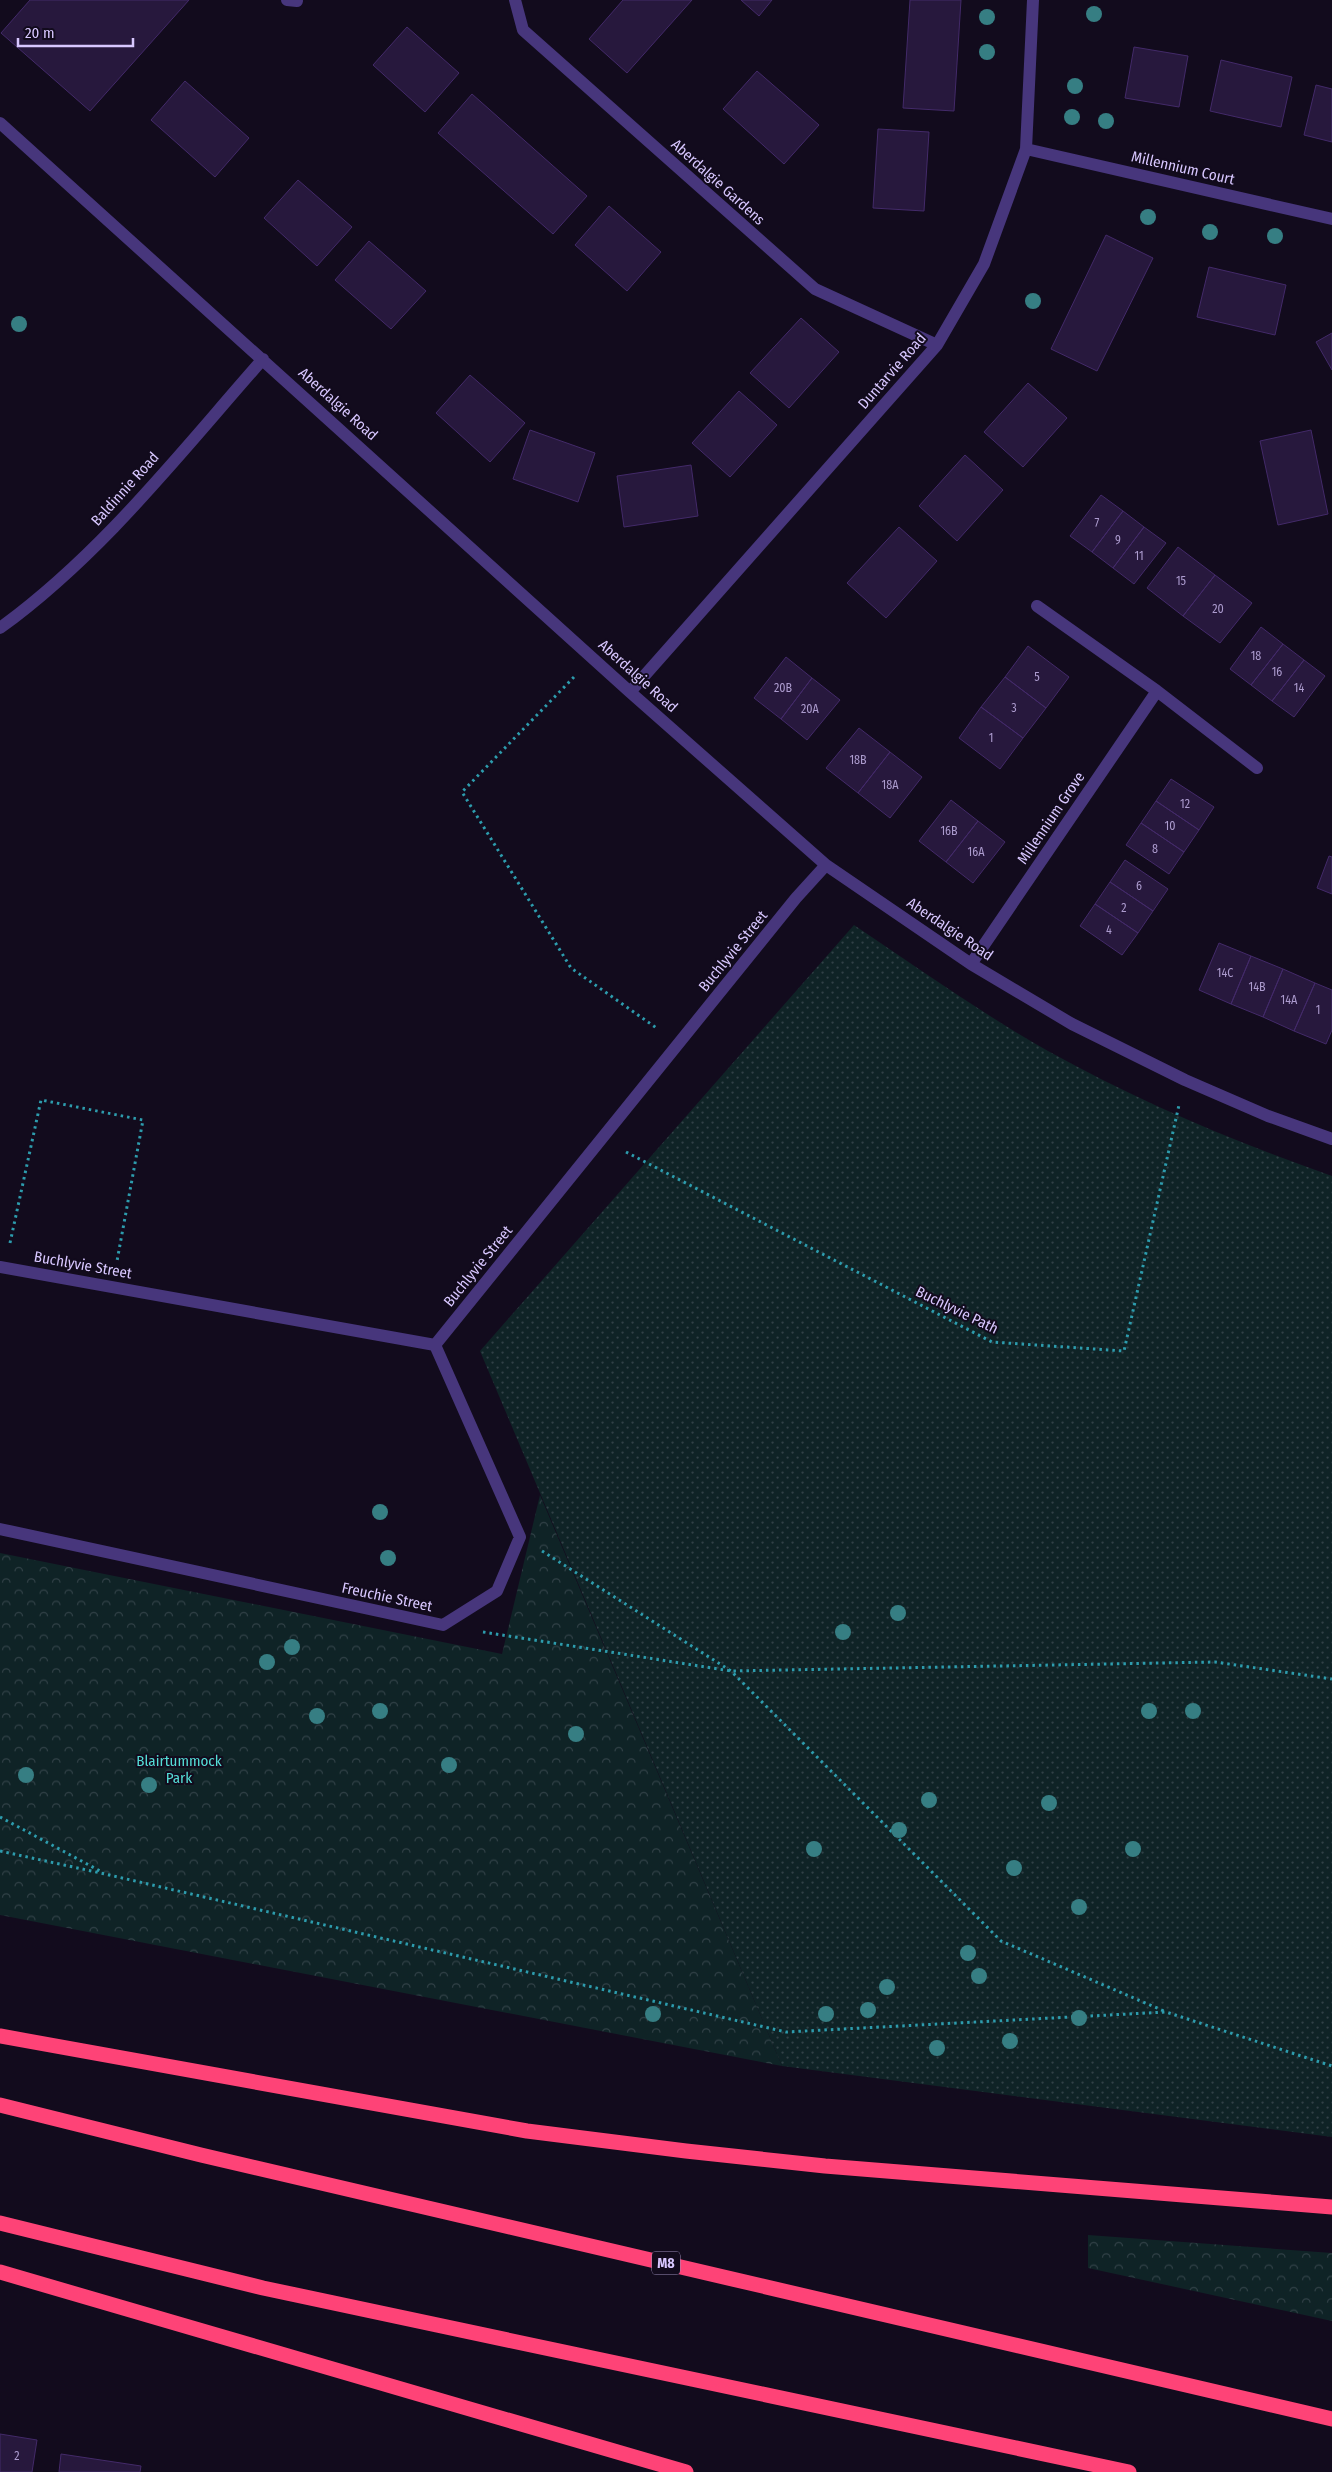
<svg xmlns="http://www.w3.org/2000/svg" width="1332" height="2472" viewBox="0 0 1332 2472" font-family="'Fira Sans Condensed',sans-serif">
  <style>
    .grass { fill: url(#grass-dots) }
    .forest { fill: url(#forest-crowns) }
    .building { fill: #27183d; stroke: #432a69 }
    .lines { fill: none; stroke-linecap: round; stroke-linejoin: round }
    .path { stroke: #2d9cad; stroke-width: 3; stroke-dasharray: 2.5 4; stroke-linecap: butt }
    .minor { stroke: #47367c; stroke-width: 12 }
    .highway { stroke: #fe4377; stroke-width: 15 }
    .tree { fill: #367e83 }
    .labels { text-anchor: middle; stroke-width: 4; stroke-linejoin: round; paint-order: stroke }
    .number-label { font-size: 12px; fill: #ac9bce }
    .shield { fill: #120b1d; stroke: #9d8fbb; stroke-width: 1 }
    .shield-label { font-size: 14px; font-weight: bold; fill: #d8c7ff }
    .street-label { font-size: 15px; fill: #d8c7ff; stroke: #120b1d }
    .park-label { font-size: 15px; fill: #54ddd6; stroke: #120b1d }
  </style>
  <defs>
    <pattern id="grass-dots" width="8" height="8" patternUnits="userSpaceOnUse" patternTransform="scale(1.25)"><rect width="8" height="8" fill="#0f2326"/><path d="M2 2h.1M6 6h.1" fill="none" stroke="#314147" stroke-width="1.8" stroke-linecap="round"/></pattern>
    <pattern id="forest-crowns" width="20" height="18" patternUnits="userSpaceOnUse" patternTransform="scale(1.25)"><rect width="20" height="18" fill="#0f2326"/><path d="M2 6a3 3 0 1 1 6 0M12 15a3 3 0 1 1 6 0" fill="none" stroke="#314147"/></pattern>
  </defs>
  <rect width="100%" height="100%" fill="#120b1d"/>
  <path class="grass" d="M854,925C918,968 981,1013 1048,1051C1138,1101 1235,1142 1332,1176V2137L782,2066L480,1351Z"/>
  <path class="forest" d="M540,1495L782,2066L0,1915V1553L502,1654Z
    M1088,2235L1332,2253V2321L1088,2268Z"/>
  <path class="building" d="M30,0H189L90,111L1,33Z
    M623,0H692L627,73L589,39Z
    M741,0H772L759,16Z
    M910,0H961L954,111L903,108Z
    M407,27L459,73L425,112L373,65Z
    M1134,47L1188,56L1179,107L1125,98Z
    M1221,60L1292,77L1281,127L1210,111Z
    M757,71L819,125L784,164L723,109Z
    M185,81L249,138L215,177L151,120Z
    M1316,85L1332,89V142L1304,135Z
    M472,94L587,196L553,234L438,133Z
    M878,129L929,132L924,211L873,208Z
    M298,180L352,227L317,266L264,218Z
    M609,206L661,252L627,291L575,245Z
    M1106,235L1153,258L1097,371L1051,349Z
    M369,241L426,291L391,329L335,280Z
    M1209,267L1286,285L1275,335L1197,317Z
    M801,318L839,352L789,408L750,373Z
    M1332,333V370L1316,342Z
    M470,375L525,423L490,462L436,413Z
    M1028,383L1067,418L1023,467L984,432Z
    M739,391L777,425L730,477L692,443Z
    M530,430L595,453L578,502L513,479Z
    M1311,430L1328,514L1278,525L1260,441Z
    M965,455L1003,490L957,541L919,506Z
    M691,465L698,516L624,527L617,476Z
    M1101,495L1123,511L1092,552L1070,536Z
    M1123,511L1144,527L1113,568L1092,552Z
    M899,527L937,561L886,618L847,583Z
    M1144,527L1166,543L1134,584L1113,568Z
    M1178,547L1215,575L1183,616L1147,588Z
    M1215,575L1252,603L1220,643L1183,616Z
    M1261,627L1283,644L1251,685L1230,669Z
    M1283,644L1304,660L1272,701L1251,685Z
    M1028,646L1069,677L1046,708L1005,677Z
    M786,657L812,678L781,719L754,698Z
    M1304,660L1325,676L1294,717L1272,701Z
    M1005,677L1046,708L1023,738L981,707Z
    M812,678L840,700L807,740L781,719Z
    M981,707L1023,738L1000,769L959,738Z
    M859,728L890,752L858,793L826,768Z
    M890,752L922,777L890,818L858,793Z
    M1171,779L1214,807L1199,830L1156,801Z
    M951,800L978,821L946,862L919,841Z
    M1156,801L1199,830L1184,852L1141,823Z
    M978,821L1005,842L973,883L946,862Z
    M1141,823L1184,852L1169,874L1126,845Z
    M1329,856L1332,857V894L1317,888Z
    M1125,860L1168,889L1153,911L1110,882Z
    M1110,882L1153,911L1138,933L1095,904Z
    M1095,904L1138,933L1122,955L1080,926Z
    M1219,943L1251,956L1231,1004L1199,990Z
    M1251,956L1283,969L1263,1017L1231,1004Z
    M1283,969L1315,983L1294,1031L1263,1017Z
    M1315,983L1332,990V1030L1326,1044L1294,1031Z
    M0,2434L37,2440L32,2472H0Z
    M61,2454L141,2466L140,2472H59Z"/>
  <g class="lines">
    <path class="path" d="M574,677L462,792L571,968L658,1029
      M626,1152L992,1342L1124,1351L1179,1105
      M10,1243L41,1100L143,1120L117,1261
      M542,1551L731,1671L1001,1941L1164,2011
      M483,1632L731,1671L1215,1662L1332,1679
      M0,1817L100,1871
      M0,1851L105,1874L786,2032L1166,2012L1332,2066"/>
    <path class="minor" d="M287,0L297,1
      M515,0L523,30L815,289L937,345
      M0,123L630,692L826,865L971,964L1072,1024L1185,1080L1268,1116L1332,1139
      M1026,149L1332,219
      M1037,606L1157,691L1257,768
      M0,628C102,554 180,453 263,359
      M630,692L937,345L984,264L1026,149L1033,0
      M971,964L1157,691
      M0,1267L435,1345L796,898L826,865
      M0,1529L443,1625L497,1591L520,1537L435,1345"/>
    <path class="highway" d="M0,2036L527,2131L686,2151L825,2166L1332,2207
      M0,2105L201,2155L1332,2419
      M0,2223L263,2288L1129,2472
      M0,2272L686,2472"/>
  </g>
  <g class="tree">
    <circle cx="1094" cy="14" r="8"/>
    <circle cx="987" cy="17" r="8"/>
    <circle cx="987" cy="52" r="8"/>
    <circle cx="1075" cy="86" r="8"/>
    <circle cx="1072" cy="117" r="8"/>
    <circle cx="1106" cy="121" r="8"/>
    <circle cx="1148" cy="217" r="8"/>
    <circle cx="1210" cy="232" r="8"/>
    <circle cx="1275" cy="236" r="8"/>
    <circle cx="1033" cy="301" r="8"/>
    <circle cx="19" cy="324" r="8"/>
    <circle cx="380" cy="1512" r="8"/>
    <circle cx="388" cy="1558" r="8"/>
    <circle cx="898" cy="1613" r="8"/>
    <circle cx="843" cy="1632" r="8"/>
    <circle cx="292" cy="1647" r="8"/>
    <circle cx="267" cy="1662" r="8"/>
    <circle cx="380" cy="1711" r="8"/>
    <circle cx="1149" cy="1711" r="8"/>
    <circle cx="1193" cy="1711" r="8"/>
    <circle cx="317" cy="1716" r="8"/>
    <circle cx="576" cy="1734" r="8"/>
    <circle cx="449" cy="1765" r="8"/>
    <circle cx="26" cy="1775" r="8"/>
    <circle cx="149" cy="1785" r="8"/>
    <circle cx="929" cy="1800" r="8"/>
    <circle cx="1049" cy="1803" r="8"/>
    <circle cx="899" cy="1830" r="8"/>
    <circle cx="814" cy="1849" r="8"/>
    <circle cx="1133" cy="1849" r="8"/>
    <circle cx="1014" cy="1868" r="8"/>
    <circle cx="1079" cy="1907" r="8"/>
    <circle cx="968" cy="1953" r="8"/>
    <circle cx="979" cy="1976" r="8"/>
    <circle cx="887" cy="1987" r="8"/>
    <circle cx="868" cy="2010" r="8"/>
    <circle cx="653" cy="2014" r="8"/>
    <circle cx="826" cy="2014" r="8"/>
    <circle cx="1079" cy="2018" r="8"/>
    <circle cx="1010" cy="2041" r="8"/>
    <circle cx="937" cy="2048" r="8"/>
  </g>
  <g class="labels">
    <g class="number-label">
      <text x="1097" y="527">7</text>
      <text x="1118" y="544">9</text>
      <text x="1139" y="560">11</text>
      <text x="1181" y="585">15</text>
      <text x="1218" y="613">20</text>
      <text x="1256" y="660">18</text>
      <text x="1277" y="676">16</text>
      <text x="1037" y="681">5</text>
      <text x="783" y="692">20B</text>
      <text x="1299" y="692">14</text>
      <text x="1014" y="712">3</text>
      <text x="810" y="713">20A</text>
      <text x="991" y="742">1</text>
      <text x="858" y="764">18B</text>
      <text x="890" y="789">18A</text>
      <text x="1185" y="808">12</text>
      <text x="1170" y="830">10</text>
      <text x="949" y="835">16B</text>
      <text x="1155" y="853">8</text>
      <text x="976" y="856">16A</text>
      <text x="1139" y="890">6</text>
      <text x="1124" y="912">2</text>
      <text x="1109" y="934">4</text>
      <text x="1225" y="977">14C</text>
      <text x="1257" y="991">14B</text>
      <text x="1289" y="1004">14A</text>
      <text x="1318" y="1014">1</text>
      <text x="17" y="2460">2</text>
    </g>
    <rect class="shield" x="652" y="2251.5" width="28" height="23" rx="4"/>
    <g class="shield-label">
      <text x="666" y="2268">M8</text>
    </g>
    <g class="street-label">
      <text transform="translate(1183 168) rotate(13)" y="5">Millennium Court</text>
      <text transform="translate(718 182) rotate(42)" y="5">Aberdalgie Gardens</text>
      <text transform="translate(892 371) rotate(-49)" y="5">Duntarvie Road</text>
      <text transform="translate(338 404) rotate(42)" y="5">Aberdalgie Road</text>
      <text transform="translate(125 489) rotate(-48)" y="5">Baldinnie Road</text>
      <text transform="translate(638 676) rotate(42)" y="5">Aberdalgie Road</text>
      <text transform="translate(1051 818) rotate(-56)" y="5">Millennium Grove</text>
      <text transform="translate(950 929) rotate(34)" y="5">Aberdalgie Road</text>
      <text transform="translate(733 951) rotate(-51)" y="5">Buchlyvie Street</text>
      <text transform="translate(83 1265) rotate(10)" y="5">Buchlyvie Street</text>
      <text transform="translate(478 1266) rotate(-51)" y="5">Buchlyvie Street</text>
      <text transform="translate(957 1310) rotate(26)" y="5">Buchlyvie Path</text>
      <text transform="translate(387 1597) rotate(12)" y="5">Freuchie Street</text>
    </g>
    <g class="park-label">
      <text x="179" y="1766">Blairtummock<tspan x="179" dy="17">Park</tspan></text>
    </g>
  </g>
  <path d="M18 38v8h115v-8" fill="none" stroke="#d8c7ff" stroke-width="2.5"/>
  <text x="25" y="38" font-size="15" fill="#d8c7ff" stroke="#120b1d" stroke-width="4" paint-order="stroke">20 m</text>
</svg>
